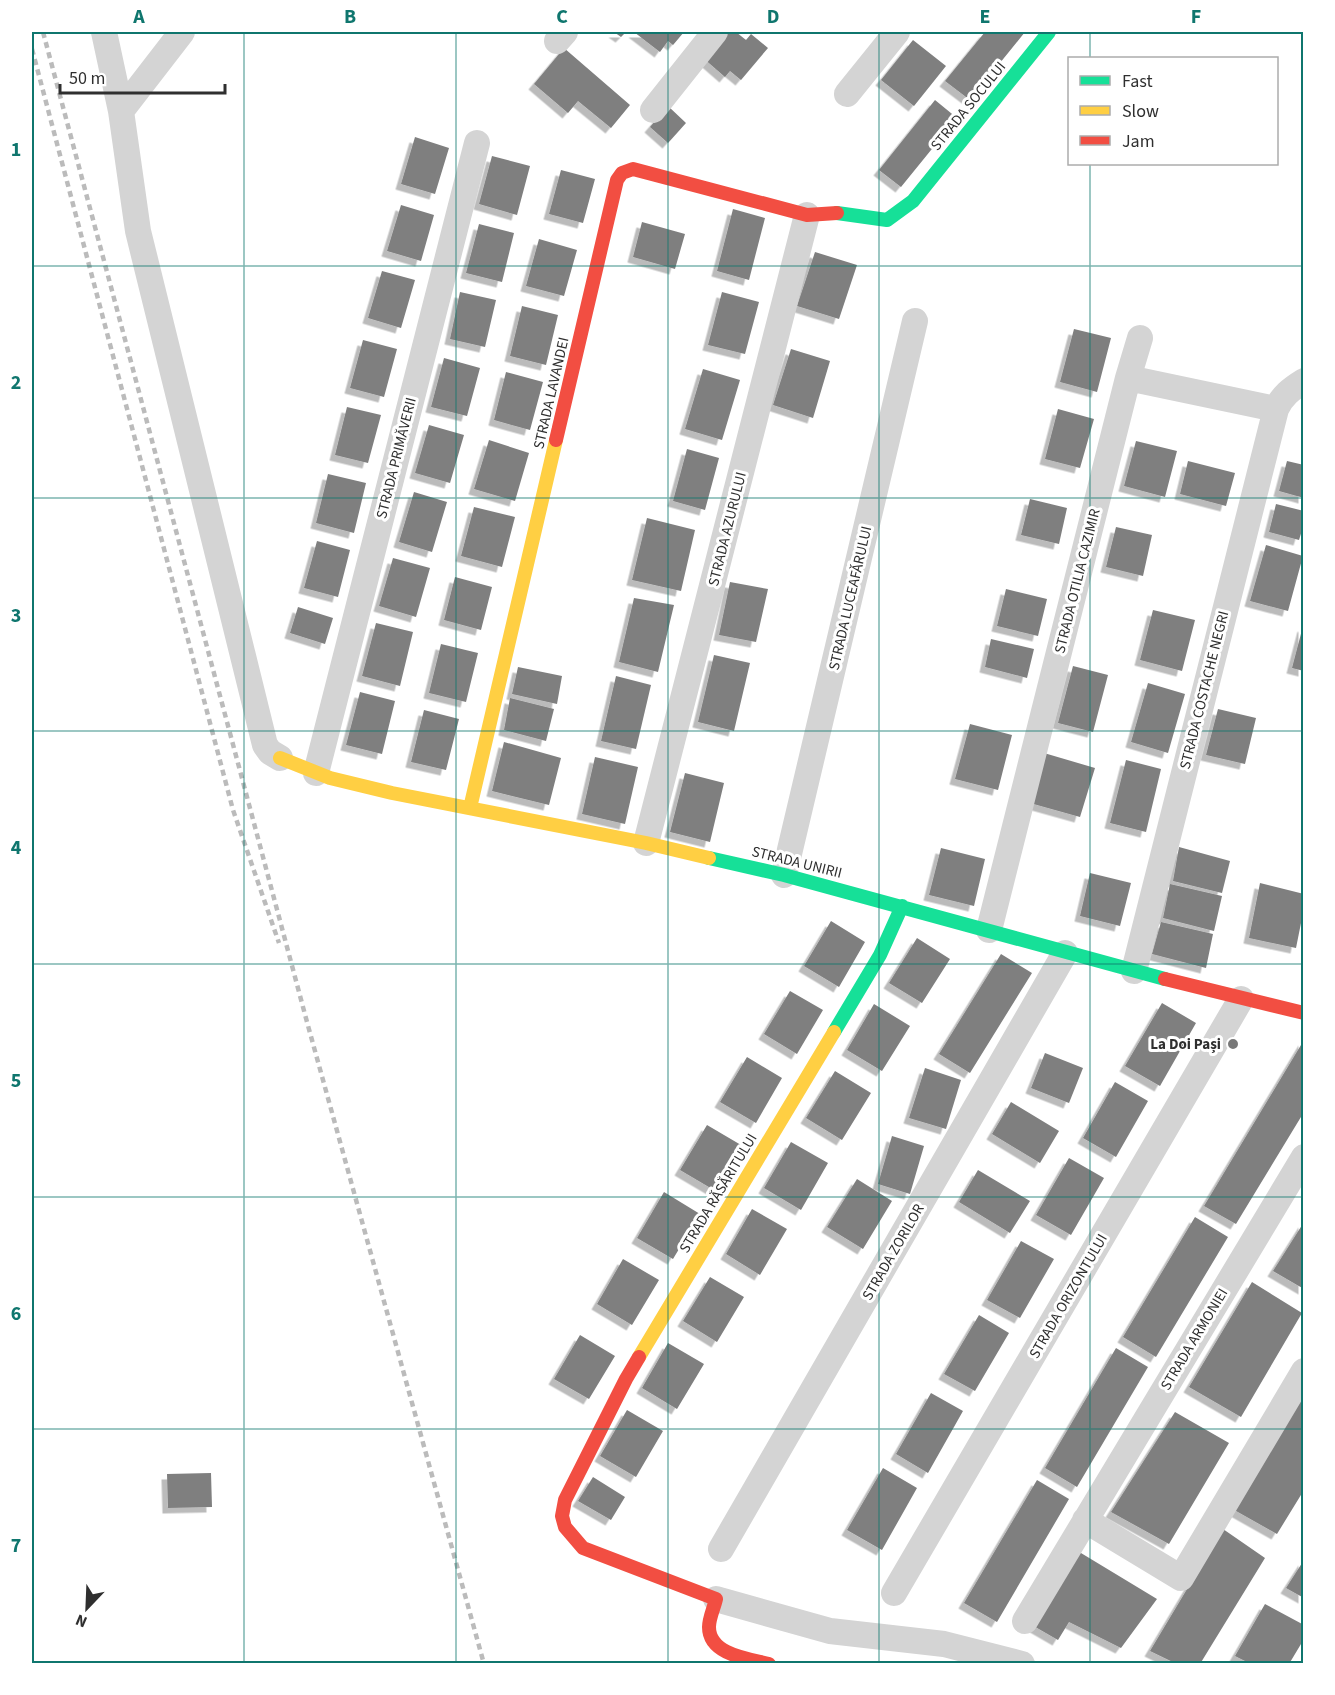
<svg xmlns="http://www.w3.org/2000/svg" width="1335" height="1695" viewBox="0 0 1335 1695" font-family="'Source Sans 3',sans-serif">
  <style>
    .building { fill: #7f7f7f; filter: url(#shadow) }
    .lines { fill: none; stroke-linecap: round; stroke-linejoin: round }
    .street { stroke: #d4d4d4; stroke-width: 26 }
    .fast { stroke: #16e098; stroke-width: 14 }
    .slow { stroke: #ffcf43; stroke-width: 14 }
    .jam { stroke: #f24e42; stroke-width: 14 }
    .rail { stroke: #bbb; stroke-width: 4.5; stroke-dasharray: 6 4.5; stroke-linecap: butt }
    .grid { fill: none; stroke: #0f766e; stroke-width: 1.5; stroke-opacity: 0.55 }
    .poi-dot { fill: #787878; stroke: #fff; stroke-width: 2 }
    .labels { text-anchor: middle; stroke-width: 6; stroke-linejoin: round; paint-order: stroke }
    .street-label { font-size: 15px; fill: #2f2f2f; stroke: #fff }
    .poi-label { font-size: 15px; font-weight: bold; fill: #2f2f2f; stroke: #fff; text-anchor: end }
    .neatline { fill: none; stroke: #0f766e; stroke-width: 2 }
    .grid-label { font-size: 20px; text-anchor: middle; font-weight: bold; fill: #0f766e }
  </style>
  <defs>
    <filter id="shadow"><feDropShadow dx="-5.5" dy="5.5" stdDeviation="0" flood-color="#0004"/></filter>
  </defs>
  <rect width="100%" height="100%" fill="#fff"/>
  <path class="building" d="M614,32H626L621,37Z
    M634,32H684L673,45L668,41L660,52Z
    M724,32H736L746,40L751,34L768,48L741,80L730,71L725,77L702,57Z
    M985,32H1025L970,100L945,81Z
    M913,40L946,66L914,106L881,80Z
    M564,48L630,105L611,128L578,101L568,113L534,84Z
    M935,100L957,118L901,187L879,170Z
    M668,106L686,123L668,143L650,127Z
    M415,137L449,148L435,194L401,184Z
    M492,156L530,166L517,215L479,204Z
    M561,170L595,179L583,223L549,214Z
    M401,205L434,215L421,261L387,251Z
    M733,209L765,218L749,280L717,271Z
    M642,222L685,234L675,269L633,257Z
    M479,224L514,233L502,282L466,273Z
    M539,239L577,250L564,296L526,286Z
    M815,252L857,265L839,319L797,306Z
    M382,271L415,280L401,328L368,318Z
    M460,292L496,300L485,347L450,339Z
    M722,292L759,302L745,354L708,345Z
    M522,306L558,315L546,365L510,356Z
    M1074,329L1111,338L1097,392L1060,382Z
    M363,340L397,349L384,397L350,388Z
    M791,349L830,361L813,418L773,405Z
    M444,358L480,368L467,416L431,407Z
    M703,369L740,380L722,440L685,429Z
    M506,372L543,382L530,430L494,420Z
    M347,407L381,415L368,463L335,455Z
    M1058,409L1094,419L1080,468L1045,459Z
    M429,425L464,435L450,483L415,473Z
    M489,440L529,453L515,501L474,489Z
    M1136,441L1177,451L1165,497L1124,486Z
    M687,449L719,458L705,510L673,501Z
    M1188,461L1235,473L1226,506L1180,494Z
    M1287,461L1304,465V498L1279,491Z
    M328,474L366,483L354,533L316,523Z
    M414,492L447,502L432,552L399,542Z
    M1030,499L1067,508L1059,544L1021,535Z
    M1276,504L1304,511V524L1299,540L1269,532Z
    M474,507L515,517L502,567L461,556Z
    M647,518L695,530L681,591L632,580Z
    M1116,527L1152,535L1143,576L1106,567Z
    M317,541L350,550L338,597L304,588Z
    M1266,545L1303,556L1288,611L1250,601Z
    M393,558L430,568L416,617L379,606Z
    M455,577L492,587L481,630L444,620Z
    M730,582L768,589L756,642L719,635Z
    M1006,589L1047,599L1038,636L997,626Z
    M634,598L674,605L658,672L619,662Z
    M298,607L333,618L325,644L290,633Z
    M1153,610L1195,620L1182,671L1140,660Z
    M376,623L413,632L400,686L362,676Z
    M1303,626L1304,627V671L1292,668Z
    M991,639L1034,649L1027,678L985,667Z
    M441,644L478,653L466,702L429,693Z
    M714,655L750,663L734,731L698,722Z
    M1073,666L1108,675L1093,732L1058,723Z
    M518,667L562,676L557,704L512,694Z
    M616,676L651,685L636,749L601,741Z
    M1148,683L1185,694L1168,753L1131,742Z
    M360,692L395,701L382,754L346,745Z
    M510,698L554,709L546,741L504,730Z
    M1218,709L1256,718L1245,764L1206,755Z
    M424,710L459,719L446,770L411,762Z
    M970,724L1012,735L998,790L955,779Z
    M504,742L561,758L549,805L492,791Z
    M1044,753L1095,768L1080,817L1030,803Z
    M595,757L638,767L625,824L582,814Z
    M1126,760L1161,769L1146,832L1110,823Z
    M685,773L724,783L710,842L670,832Z
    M1179,847L1230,861L1222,893L1173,881Z
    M941,848L985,859L974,906L929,895Z
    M1090,873L1131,883L1120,926L1080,916Z
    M1260,883L1304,894V908L1296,948L1249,938Z
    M1170,884L1222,896L1214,931L1163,918Z
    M831,921L865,942L839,987L804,966Z
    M1161,922L1213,934L1206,968L1152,954Z
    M917,938L950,959L922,1003L889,983Z
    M1001,954L1032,973L970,1073L939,1054Z
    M790,991L823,1010L797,1054L764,1034Z
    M1162,1003L1196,1023L1160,1086L1125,1066Z
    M874,1004L910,1026L882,1071L847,1050Z
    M1304,1040V1112L1236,1224L1204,1206Z
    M1045,1053L1083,1068L1069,1103L1031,1088Z
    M747,1057L782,1078L756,1123L720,1102Z
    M925,1068L961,1080L946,1129L909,1118Z
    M835,1071L871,1093L842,1140L806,1118Z
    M1115,1082L1148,1101L1116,1157L1083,1138Z
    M1011,1102L1059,1131L1040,1163L992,1134Z
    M707,1125L741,1145L714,1190L680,1170Z
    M892,1136L924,1146L910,1194L878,1184Z
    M791,1142L828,1163L801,1210L764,1188Z
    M1069,1158L1104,1178L1071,1235L1036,1215Z
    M978,1170L1030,1201L1010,1233L959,1202Z
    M857,1179L892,1201L863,1249L827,1227Z
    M664,1192L700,1214L673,1259L637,1238Z
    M752,1209L787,1229L760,1275L726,1254Z
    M1195,1217L1228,1237L1156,1357L1123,1337Z
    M1304,1222V1289L1273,1271Z
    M1021,1241L1054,1259L1020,1318L987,1300Z
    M623,1259L659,1280L632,1325L597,1304Z
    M710,1277L744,1297L717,1342L683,1321Z
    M1252,1282L1302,1313L1241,1417L1189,1387Z
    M979,1315L1009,1333L975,1391L944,1374Z
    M580,1335L615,1356L589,1399L554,1379Z
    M668,1343L704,1364L677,1409L642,1388Z
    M1116,1348L1148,1367L1077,1487L1045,1468Z
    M1304,1384V1490L1277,1534L1229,1507Z
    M931,1393L963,1411L928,1473L896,1454Z
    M627,1410L663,1431L636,1477L600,1456Z
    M1175,1412L1229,1443L1169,1544L1111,1512Z
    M883,1468L917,1488L882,1550L847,1530Z
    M211,1473L212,1507L168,1508L167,1474Z
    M593,1477L625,1497L611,1520L578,1501Z
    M1037,1480L1069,1499L997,1622L964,1603Z
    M1223,1529L1265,1558L1200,1664H1177L1150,1651Z
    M1076,1550L1157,1599L1121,1648L1069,1622L1058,1640L1025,1621Z
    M1304,1560V1598L1286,1588Z
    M1265,1604L1304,1625V1639L1289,1664H1251L1235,1656Z"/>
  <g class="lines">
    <path class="street" d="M104,32L121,111L138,231L265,745L270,752L280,758
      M557,41L565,32
      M847,94L897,32
      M653,110L715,32
      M121,111L182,32
      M1128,378L1140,338
      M316,773L477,143
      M646,843L807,215
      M784,875L915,321
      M989,930L1128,378L1276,409
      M1134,971L1276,409C1282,396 1291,389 1304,381
      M1085,1520L1181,1578L1304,1371
      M721,1549L1065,953
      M894,1593L1241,999
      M716,1599L830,1631L944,1644L1022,1664
      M1025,1621L1304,1157"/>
    <path class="fast" d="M837,213L887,220L913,201L1049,32
      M709,858L784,875L1165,979
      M834,1032L880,955L902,906"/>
    <path class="slow" d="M280,758L330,778L392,793L646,843L709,858
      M470,808L556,440
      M639,1357L834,1032"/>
    <path class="jam" d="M556,440L617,180L622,173L633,169L807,215L837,213
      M1165,979L1304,1013
      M639,1357L626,1379L565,1500L562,1516L565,1527L583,1548L716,1599C714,1608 709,1618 709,1627C709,1655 749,1659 769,1664"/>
    <path class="rail" d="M43,32L307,1022L484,1664
      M32,49L233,810L279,943"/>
  </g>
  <path class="grid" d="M244,32V1664M456,32V1664M668,32V1664M879,32V1664M1090,32V58M1090,164V1664M32,266H1304M32,498H1304M32,731H1304M32,964H1304M32,1197H1304M32,1429H1304"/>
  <circle class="poi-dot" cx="1233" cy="1044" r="6"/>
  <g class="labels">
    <g class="street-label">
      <text transform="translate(968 106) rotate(-51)" y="5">STRADA SOCULUI</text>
      <text transform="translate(551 393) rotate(-77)" y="5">STRADA LAVANDEI</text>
      <text transform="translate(396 458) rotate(-76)" y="5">STRADA PRIMĂVERII</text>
      <text transform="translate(727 529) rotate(-76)" y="5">STRADA AZURULUI</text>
      <text transform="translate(1077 581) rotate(-76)" y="5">STRADA OTILIA CAZIMIR</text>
      <text transform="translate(850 598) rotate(-77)" y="5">STRADA LUCEAFǍRULUI</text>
      <text transform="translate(1204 690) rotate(-76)" y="5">STRADA COSTACHE NEGRI</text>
      <text transform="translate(797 862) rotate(14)" y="5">STRADA UNIRII</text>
      <text transform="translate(718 1193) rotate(-59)" y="5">STRADA RĂSĂRITULUI</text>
      <text transform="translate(893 1252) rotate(-60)" y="5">STRADA ZORILOR</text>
      <text transform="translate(1068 1296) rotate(-60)" y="5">STRADA ORIZONTULUI</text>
      <text transform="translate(1194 1339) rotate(-59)" y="5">STRADA ARMONIEI</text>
    </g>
    <g class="poi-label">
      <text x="1221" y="1049">La Doi Pași</text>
    </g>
  </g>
  <rect width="1335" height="1695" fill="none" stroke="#ffffff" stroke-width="66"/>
  <rect x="1068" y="57" width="210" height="108" fill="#ffffff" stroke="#acacac" stroke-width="1.5"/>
  <rect x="1080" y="76" width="30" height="9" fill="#16e098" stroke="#acacac" stroke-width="1.5"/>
  <text x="1122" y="87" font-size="18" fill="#2f2f2f">Fast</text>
  <rect x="1080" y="106" width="30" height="9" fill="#ffcf43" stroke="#acacac" stroke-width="1.5"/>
  <text x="1122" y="117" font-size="18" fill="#2f2f2f">Slow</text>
  <rect x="1080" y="136" width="30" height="9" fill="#f24e42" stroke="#acacac" stroke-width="1.5"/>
  <text x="1122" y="147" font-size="18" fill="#2f2f2f">Jam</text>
  <g transform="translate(87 1608) rotate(203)" stroke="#ffffff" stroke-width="4.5" paint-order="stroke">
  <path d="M0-4.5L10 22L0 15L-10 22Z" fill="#2f2f2f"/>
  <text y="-9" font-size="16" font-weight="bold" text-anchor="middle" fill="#2f2f2f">N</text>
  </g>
  <path d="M60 84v9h165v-9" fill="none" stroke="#2f2f2f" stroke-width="3"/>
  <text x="69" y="84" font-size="18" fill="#2f2f2f" stroke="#ffffff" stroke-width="4.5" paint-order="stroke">50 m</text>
  <rect x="33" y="33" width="1269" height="1629" class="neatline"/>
  <g class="grid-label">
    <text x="139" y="23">A</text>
    <text x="350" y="23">B</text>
    <text x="562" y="23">C</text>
    <text x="773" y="23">D</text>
    <text x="985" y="23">E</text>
    <text x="1196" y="23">F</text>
    <text x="16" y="156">1</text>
    <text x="16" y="389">2</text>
    <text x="16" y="622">3</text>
    <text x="16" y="854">4</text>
    <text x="16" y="1087">5</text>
    <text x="16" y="1320">6</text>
    <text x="16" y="1552">7</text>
  </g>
</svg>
